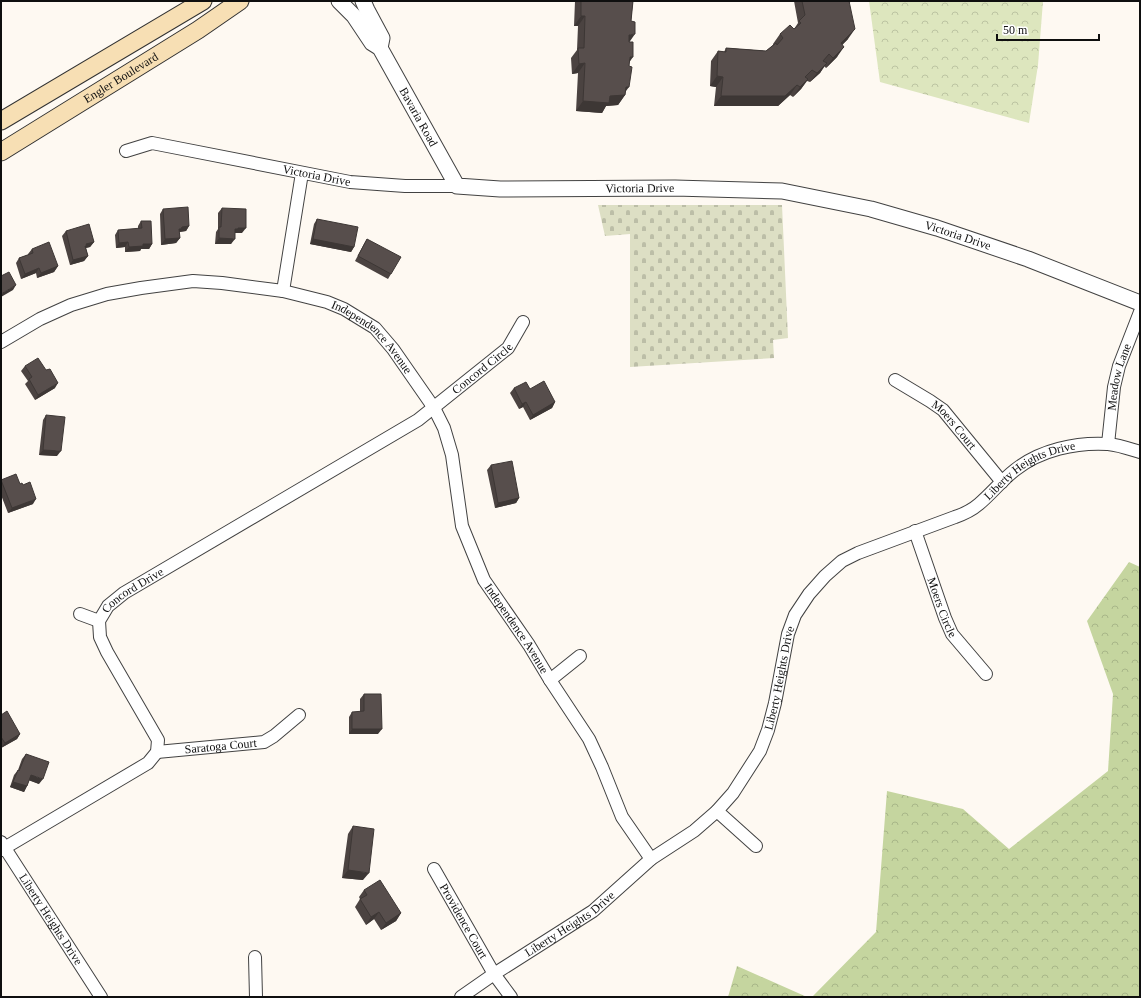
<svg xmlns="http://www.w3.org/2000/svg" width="1141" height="998" viewBox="0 0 1141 998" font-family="'Times New Roman',serif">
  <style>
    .forest { fill: url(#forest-crowns) }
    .cemetery { fill: url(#cemetery-stones) }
    .park { fill: url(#park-crowns) }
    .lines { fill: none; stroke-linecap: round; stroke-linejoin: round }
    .minor-casing { stroke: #424242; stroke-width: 14 }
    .tertiary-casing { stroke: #424242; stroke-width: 17 }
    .secondary-casing { stroke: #313131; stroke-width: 19 }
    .minor { stroke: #fff; stroke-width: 12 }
    .tertiary { stroke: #fff; stroke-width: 15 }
    .secondary { stroke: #f7dfb4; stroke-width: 17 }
    .wall { fill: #4b4341 }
    .shaded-wall { fill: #3d3735 }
    .building { fill: #574e4c; stroke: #3d3735 }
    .labels { text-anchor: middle; stroke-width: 4; stroke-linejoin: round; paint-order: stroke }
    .street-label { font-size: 12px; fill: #0f0f0f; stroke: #fff }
  </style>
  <defs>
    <pattern id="forest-crowns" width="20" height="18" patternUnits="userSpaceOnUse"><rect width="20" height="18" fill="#c5d59f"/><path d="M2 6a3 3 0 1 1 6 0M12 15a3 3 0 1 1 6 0" fill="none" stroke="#a8b688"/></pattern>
    <pattern id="cemetery-stones" width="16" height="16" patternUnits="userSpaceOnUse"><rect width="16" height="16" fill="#dddfc4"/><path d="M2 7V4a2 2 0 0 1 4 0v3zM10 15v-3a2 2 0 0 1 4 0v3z" fill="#bcbea7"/></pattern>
    <pattern id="park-crowns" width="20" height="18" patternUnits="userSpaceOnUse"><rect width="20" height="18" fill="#dde6be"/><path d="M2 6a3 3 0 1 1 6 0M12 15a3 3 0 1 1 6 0" fill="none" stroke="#bcc4a2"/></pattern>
  </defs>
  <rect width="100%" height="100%" fill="#fef9f2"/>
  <path class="forest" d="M1129,562L1140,567V997H812L876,932L887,791L963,809L1009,849L1108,771L1113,694L1087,621Z
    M737,966L807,997H728Z"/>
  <path class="cemetery" d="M598,205H782L788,338L773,340L774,358L630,367V234L605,236Z"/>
  <path class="park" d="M869,1H1043L1038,65L1029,123L880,82Z"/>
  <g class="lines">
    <g class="minor-casing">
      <g id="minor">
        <path id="s1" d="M126,151L152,143L350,182L405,186H457"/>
        <path d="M283,291L302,173"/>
        <path id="s2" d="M1,342L40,319L71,305L107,294L141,288L193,281L222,283L283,291L327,302L344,309L375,328L393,349L434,408L444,428L452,455L462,526L484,580L529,645L550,680L589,739L602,767L622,817L651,859"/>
        <path id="s3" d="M895,380L930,401L943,410L1002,482"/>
        <path id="s4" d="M1108,444L1114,387L1119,366L1140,312"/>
        <path id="s5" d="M915,531L945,618L952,634L986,674"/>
        <path d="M80,614L99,621"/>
        <path d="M550,680L580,656"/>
        <path id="s6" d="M157,752L264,742L274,736L299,715"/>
        <path d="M717,811L756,846"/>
        <path id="s7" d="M1,842L101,997"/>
        <path id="s8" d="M1,850L148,763L157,752L158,740L107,652L100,637L99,621L108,606L124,593L418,420L508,348L523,322"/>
        <path id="s9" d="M434,869L494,974L511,997"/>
        <path d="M255,957L256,997"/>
        <path id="s10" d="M461,997L494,974L593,911L651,859L694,831L717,811L733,793L760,751L768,730L775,703L788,634L795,615L809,594L825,576L842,561L858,553L955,517C964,514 972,510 979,504C992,493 1002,480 1015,470C1040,450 1076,442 1108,444C1119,445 1130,449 1140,452"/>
      </g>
    </g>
    <g class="tertiary-casing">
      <g id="tertiary">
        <path id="s11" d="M339,1L354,16L372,43L380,48L457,186L500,189L675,188L782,191L871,209L937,228L1028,259L1140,303"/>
        <path d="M363,1L367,10L382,38L380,48"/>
      </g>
    </g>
    <g class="secondary-casing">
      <g id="secondary">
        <path d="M1,121L203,1"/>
        <path id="s12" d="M1,152L198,30L240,1"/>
      </g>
    </g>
    <use href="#minor" class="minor"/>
    <use href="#tertiary" class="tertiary"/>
    <use href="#secondary" class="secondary"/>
  </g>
  <path class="wall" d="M575,1H633L629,42V63L625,95L618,105L606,106L602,113L576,111L578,73L572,74L571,58L577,50L578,26H574Z
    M794,1H851L849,4L848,39L842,45L837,57L826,68L824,66L820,73L810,82L807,81L801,89L793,97L790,95L778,106H714L716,87L710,86L711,61L718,51L724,52L726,48L766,51L773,45V44L780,34L794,29L798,23Z
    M222,208L242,233H235L231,244H215L216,232L218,229V213Z
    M163,209L189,226L186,231L179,232L180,238L176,243L161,245L160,214Z
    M317,219L354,247L351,252L310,244L314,224Z
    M141,221L152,244L149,249H141L140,251L125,252V247L116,248L115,235L118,230L138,229V226Z
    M66,231L94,242L90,247L86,248L88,256L84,261L70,265L62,236Z
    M367,239L391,274L388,279L355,261L364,244Z
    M32,249L58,266L54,272L37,278L36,273L21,279L16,263L19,258L28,255V254Z
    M25,366L55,388L35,400L25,384L28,381L21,371Z
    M514,388L530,389L555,402L552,408L530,420L523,407L519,409L510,393Z
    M46,415L57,456L39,455L43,420Z
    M491,465L519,498L516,503L495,508L487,470Z
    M1,480L20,484L23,485L33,504L8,513L1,495Z
    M364,694L378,734H349V717L352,712H360V699Z
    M1,715L20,734L17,739L1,748Z
    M26,754L39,784L29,780L27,786L24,792L10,787L14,775L18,770L22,759Z
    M353,826L363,880L342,878L348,834Z
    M364,890L401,913L396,921L381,930L374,919L366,925L355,907L360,899L359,897Z"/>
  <path class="shaded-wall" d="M581,16H585L578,26H574Z
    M855,29L848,39L834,53L841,43Z
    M635,34L628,44L629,35Z
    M844,47L837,57L826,68L833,58Z
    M630,57H633L626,67Z
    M585,63L578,73L572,74L579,64Z
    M827,63L820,73L810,82L817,73Z
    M717,76L723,77L716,87L710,86Z
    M808,79L801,89L793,97L800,87Z
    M797,85L790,95L778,106H714L721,96Z
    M626,87H629L623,95H625L618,105L606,106L602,113L576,111L583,101L610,96Z
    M189,226L186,231L179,232L178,234L179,229L182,227Z
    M238,228H246L242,233H235L234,234L235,229Z
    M180,238L176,243L161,245L165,239Z
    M219,238L235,239L231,244H215Z
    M313,239L354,247L351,252L310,244Z
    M94,242L90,247L85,248L83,251L86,244Z
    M128,242L125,247L116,248L119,243Z
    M143,244H152L149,249H141L140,251L125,252L129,247Z
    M88,256L84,261L70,265L73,260Z
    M58,266L54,272L37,278L41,273Z
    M39,268L36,273L21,279L25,274Z
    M16,285L13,290L1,297V294Z
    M58,383L55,388L35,400L38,395Z
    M526,402L523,407L519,409L522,404Z
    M555,402L552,408L530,420L533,415Z
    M43,450L61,451L57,456L39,455Z
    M519,498L516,503L495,508L498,503Z
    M36,499L33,504L8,513L12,508Z
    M352,729H382L378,734H349Z
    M20,734L17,739L1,748L5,743Z
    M31,775L43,779L39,784L28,780Z
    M13,782L27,786L24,792L10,787Z
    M348,870L369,873L363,880L342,878Z
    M379,912L374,919L366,925L371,917Z
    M401,913L396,921L381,930L386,923Z"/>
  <path class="building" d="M581,1H633L631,21L635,22V34L629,35V42H633V57H630L629,66L632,67L629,87H626L625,95L610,96L609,103L583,101L585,63L579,64L578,48H584L585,16H581Z
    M802,1H849L855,29L841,43L844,47L833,58L829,54L823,61L827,63L817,73L812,70L805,77L808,79L800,87L797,85L785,96H721L723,77L717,76L718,51L726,52V48L766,51L776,43L777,45L783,38L780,34L790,25L794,29L801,23L799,21L805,15Z
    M188,207L189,226L182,227L181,229H179L180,238L165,239L163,209Z
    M222,208L246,209V228H238V229H235V239L219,238V227H221Z
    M317,219L358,227L354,247L313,239Z
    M141,221H151L152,244H143V246L129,247L128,242L119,243L118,230L142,228Z
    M89,224L94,242L86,244L87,246H85L88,256L73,260L66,231Z
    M367,239L401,257L391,274L358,256Z
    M49,242L58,266L41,273L39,268L25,274L19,258L33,253L32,249Z
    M9,272L16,285L1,294V275V276Z
    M38,358L46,370L50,369L58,383L38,395L29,379L32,377L25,366Z
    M544,381L555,402L533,415L526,402L522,404L514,388L526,382L530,389Z
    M46,415L65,417L61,451L43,450Z
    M512,461L519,498L498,503L491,465Z
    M16,474L20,484L22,483L23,485L30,482L36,499L12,508L1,480Z
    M364,694H381L382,729H352V712L364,711Z
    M7,711L20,734L5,743L1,737V715Z
    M26,754L49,762L43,779L31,775L27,786L13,782L18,770L19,771Z
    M353,826L374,829L369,873L348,870Z
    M380,880L401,913L386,923L379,912L371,917L360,899L367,895L364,890Z"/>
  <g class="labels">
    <g class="street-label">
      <text dy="4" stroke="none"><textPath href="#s12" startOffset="141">Engler Boulevard</textPath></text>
      <text dy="4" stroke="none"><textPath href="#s11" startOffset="142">Bavaria Road</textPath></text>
      <text dy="4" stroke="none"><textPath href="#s1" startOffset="195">Victoria Drive</textPath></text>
      <text dy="4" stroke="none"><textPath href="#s11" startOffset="404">Victoria Drive</textPath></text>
      <text dy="4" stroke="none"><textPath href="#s11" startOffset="728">Victoria Drive</textPath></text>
      <text dy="4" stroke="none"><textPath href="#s2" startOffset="398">Independence Avenue</textPath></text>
      <text dy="4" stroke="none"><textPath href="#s8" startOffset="793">Concord Circle</textPath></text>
      <text dy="4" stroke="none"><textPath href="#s4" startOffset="68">Meadow Lane</textPath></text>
      <text dy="4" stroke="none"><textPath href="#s3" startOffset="75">Moers Court</textPath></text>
      <text dy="4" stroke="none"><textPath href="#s10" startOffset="815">Liberty Heights Drive</textPath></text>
      <text dy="4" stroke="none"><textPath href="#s8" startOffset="378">Concord Drive</textPath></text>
      <text dy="4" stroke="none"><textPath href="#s5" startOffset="81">Moers Circle</textPath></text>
      <text dy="4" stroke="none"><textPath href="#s2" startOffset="733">Independence Avenue</textPath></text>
      <text dy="4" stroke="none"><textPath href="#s10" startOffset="467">Liberty Heights Drive</textPath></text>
      <text dy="4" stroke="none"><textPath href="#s6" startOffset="64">Saratoga Court</textPath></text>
      <text dy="4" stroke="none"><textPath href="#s7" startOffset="92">Liberty Heights Drive</textPath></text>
      <text dy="4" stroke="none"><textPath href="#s9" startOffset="60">Providence Court</textPath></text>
      <text dy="4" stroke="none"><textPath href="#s10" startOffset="131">Liberty Heights Drive</textPath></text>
    </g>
  </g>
  <rect width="1141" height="998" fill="none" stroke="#0f0f0f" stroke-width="4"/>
  <path d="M997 34v6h102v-6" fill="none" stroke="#0f0f0f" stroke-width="2"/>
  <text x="1003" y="34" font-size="12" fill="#0f0f0f" stroke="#ffffff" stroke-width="3" paint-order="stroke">50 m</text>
</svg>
